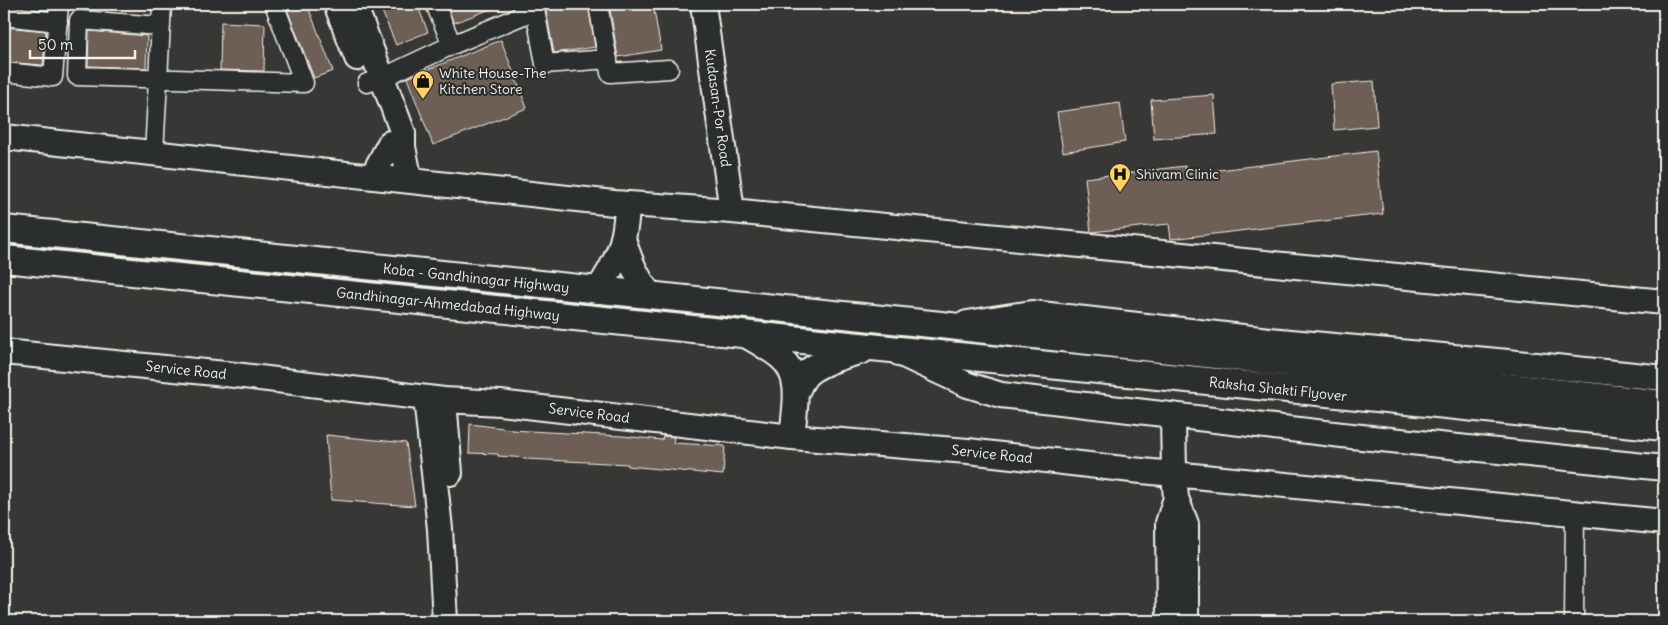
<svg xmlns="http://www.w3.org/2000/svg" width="1668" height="625" viewBox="0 0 1668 625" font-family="Delius,sans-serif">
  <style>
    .building { fill: #6d5f54; stroke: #f4f1e8 }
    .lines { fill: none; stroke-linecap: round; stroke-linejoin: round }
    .street-casing { stroke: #f4f1e8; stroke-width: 21 }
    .secondary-casing { stroke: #f4f1e8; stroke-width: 28 }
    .primary-casing { stroke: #f4f1e8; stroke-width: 30 }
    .street { stroke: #2a2d2e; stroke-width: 18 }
    .secondary { stroke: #2a2d2e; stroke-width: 24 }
    .primary { stroke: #2a2d2e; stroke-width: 26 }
    .labels { text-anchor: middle; stroke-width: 4; stroke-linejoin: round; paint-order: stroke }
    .poi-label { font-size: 14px; fill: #f4f1e8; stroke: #2a2d2e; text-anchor: start }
    .street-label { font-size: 14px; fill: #f4f1e8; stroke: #2a2d2e }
  </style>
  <rect width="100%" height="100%" fill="#373736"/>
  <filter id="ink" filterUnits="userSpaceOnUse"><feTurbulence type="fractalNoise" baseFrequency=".02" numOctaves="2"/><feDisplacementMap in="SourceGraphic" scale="10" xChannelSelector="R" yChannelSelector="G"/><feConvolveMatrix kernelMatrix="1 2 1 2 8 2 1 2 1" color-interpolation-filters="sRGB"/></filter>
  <g filter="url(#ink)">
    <path class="building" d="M285,4H307L333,71L314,78Z
      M379,4H417L428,32L396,45Z
      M446,4H501V5L454,23Z
      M578,4H588L595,47L554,53L546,10Z
      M609,4H653L661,50L618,57Z
      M221,22L265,24L264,71L220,70Z
      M4,27L46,31L43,65L4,62Z
      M89,31L147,36L146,68L88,66Z
      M501,40L527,108L433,145L407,78Z
      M1374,81L1377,126L1334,130L1331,84Z
      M1214,95L1217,134L1154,139L1151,100Z
      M1120,103L1125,142L1063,152L1057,112Z
      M1376,151L1383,214L1171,239L1169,224L1091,232L1085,178L1185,166L1186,174Z
      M470,424L511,429V430L622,436L662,440L663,436L674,437L673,443L725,446L723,475L628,466V464L526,459V458L498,456V454L469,453Z
      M326,435L406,443L415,506L331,500Z"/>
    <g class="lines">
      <g class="street-casing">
        <path id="street" d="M435,4L452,45
          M534,4L545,64L608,59
          M598,4L610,73L669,69
          M4,16L58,22
          M161,26L79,20L77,76L304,83L274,4
          M4,72L53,77L59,4
          M367,83L382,78L452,45L526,14L522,4
          M154,154L162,4
          M1574,621L1575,512"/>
      </g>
      <g class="secondary-casing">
        <path id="secondary" d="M336,4L357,58
          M354,4L403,133V147L410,181
          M703,4L732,211
          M4,137L614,203L732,211L1664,302
          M372,177L390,143
          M623,239C630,261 636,276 650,295
          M597,291C608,275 619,257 623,238C626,227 626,215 628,204
          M967,323L1032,313L1269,340L1508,362L1664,378
          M744,334C756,341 769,348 780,357C804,377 794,410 792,437
          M4,352L235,375L444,400L500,403L792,437L968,451L1132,470L1664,522
          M899,353L968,385L1001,395L1342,435L1664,468
          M426,398L440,529L445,621
          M444,400L450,473
          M1173,416L1174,474L1176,498L1186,524V621
          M1169,621L1168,523L1176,498"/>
      </g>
      <g class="primary-casing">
        <path id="primary" d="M4,229L941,325L1664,404
          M4,259C557,314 1111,373 1664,427
          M797,389C799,384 802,379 805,375C817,362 845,355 862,350"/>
      </g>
      <use href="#street" class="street"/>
      <use href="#secondary" class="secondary"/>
      <use href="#primary" class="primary"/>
    </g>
  </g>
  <defs>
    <g id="shop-pin" transform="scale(1.125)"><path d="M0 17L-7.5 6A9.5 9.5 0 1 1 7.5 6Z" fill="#ffd166" stroke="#2a2d2e"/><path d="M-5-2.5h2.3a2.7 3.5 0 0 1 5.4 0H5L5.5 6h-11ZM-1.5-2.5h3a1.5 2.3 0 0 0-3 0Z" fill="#111"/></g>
    <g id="hospital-pin" transform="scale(1.125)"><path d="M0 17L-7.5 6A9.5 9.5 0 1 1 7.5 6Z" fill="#ffd166" stroke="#2a2d2e"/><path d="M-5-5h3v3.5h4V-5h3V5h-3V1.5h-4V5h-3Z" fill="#111"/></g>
  </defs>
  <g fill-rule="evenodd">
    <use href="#shop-pin" x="423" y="81"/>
    <use href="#hospital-pin" x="1120" y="174"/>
  </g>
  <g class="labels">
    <g class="poi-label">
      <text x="439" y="78">White House-The<tspan x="439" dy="16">Kitchen Store</tspan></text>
      <text x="1136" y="179">Shivam Clinic</text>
    </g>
    <g class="street-label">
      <text transform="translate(718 108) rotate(82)" y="5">Kudasan-Por Road</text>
      <text transform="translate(476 278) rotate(6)" y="5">Koba - Gandhinagar Highway</text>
      <text transform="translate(448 304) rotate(6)" y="5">Gandhinagar-Ahmedabad Highway</text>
      <text transform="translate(186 370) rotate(6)" y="5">Service Road</text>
      <text transform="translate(1278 389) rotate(6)" y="5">Raksha Shakti Flyover</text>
      <text transform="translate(589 413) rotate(7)" y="5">Service Road</text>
      <text transform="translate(992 454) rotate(6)" y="5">Service Road</text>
    </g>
  </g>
  <rect width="1668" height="625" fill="none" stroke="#2a2d2e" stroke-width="20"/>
  <rect x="10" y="10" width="1648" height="605" fill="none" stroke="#f4f1e8" stroke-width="2" filter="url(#ink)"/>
  <path d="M30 50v8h105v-8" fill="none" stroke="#f4f1e8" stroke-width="2.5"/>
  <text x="38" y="50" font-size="15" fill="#f4f1e8" stroke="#2a2d2e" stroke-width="4" paint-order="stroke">50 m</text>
</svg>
